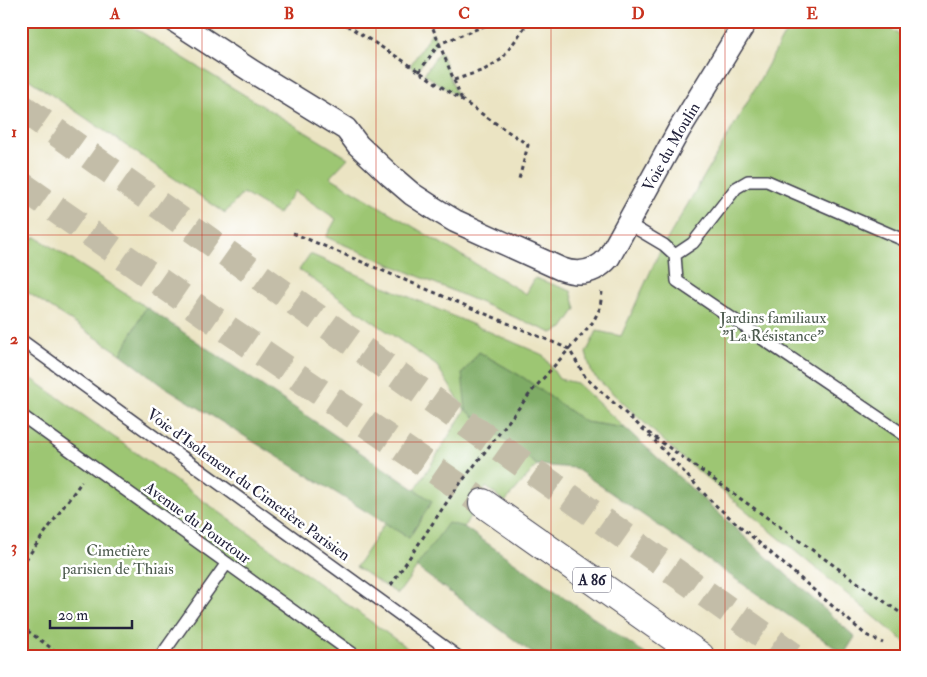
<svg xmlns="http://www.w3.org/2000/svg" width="927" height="677" viewBox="0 0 927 677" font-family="'IM FELL Double Pica',serif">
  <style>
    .green { fill: #9dc673; stroke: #607457 }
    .forest { fill: #7eab65; stroke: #506650 }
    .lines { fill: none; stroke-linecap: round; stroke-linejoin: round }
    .motorway-tunnel { stroke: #c3bda8; stroke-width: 28; stroke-dasharray: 28 14; stroke-linecap: butt }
    .service-casing { stroke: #403f4f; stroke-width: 14 }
    .minor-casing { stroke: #403f4f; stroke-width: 25 }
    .motorway-casing { stroke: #403f4f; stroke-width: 30 }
    .path { stroke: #403f4f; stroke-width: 3; stroke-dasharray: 4 4; stroke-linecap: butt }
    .service { stroke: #fff; stroke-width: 11 }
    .minor { stroke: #fff; stroke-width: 22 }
    .motorway { stroke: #fff; stroke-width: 28 }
    .grid { fill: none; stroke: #c8321e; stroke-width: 1; stroke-opacity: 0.55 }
    .labels { text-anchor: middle; stroke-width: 5; stroke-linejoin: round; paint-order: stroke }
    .shield { fill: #fff; stroke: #646476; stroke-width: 1 }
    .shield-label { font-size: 15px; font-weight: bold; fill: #22223b }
    .street-label { font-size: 16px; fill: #22223b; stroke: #fff }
    .park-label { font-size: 16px; fill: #4d5b4f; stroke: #fff }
    .neatline { fill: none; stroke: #c8321e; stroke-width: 2 }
    .grid-label { font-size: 16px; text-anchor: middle; font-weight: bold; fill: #c8321e }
  </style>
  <rect width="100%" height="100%" fill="#fff"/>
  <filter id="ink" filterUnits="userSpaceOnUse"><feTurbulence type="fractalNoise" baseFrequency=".02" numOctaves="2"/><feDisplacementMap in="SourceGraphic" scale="10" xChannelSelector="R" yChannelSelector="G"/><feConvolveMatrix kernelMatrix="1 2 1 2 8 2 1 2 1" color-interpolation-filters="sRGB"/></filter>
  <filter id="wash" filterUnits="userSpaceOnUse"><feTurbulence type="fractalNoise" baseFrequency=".0096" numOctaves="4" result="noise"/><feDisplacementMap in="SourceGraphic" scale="20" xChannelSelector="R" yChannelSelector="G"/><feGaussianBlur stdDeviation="1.12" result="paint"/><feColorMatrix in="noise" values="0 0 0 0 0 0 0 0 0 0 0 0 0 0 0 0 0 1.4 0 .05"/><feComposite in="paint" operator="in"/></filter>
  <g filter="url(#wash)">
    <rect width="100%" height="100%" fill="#ebe4c3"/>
    <path class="green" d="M21,21H123L348,158L330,177L526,294L535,278L571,291L576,309L563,328L552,333L326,237L336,219L295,191L278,214L243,193L225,213L21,74Z
      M792,21H882L906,41V643L679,455L592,374L586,353L597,331L621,336L658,255L744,108Z
      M432,32L437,42L417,71L410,66Z
      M440,51L442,56L457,96L424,74Z
      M36,237L146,307L121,354L21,288V244Z
      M310,254L543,355L559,379L577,383L625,428L585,422L524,378L479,352L466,410L537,465L505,502L486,487L464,527L448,524L398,594L356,567L385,523L409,538L432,502L415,490L465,410L437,366L299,270Z
      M21,371L288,561L418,656H21Z"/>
    <path class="forest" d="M146,307L432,501L409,538L162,385L121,354Z
      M479,352L524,378L585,422L625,428L855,637L844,654L575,468L537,465L466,410L462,374Z
      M448,523L464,527L648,656H536L416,567Z"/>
  </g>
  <g filter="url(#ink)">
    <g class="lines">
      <path class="motorway-tunnel" d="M21,107L793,656
        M21,185L223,326L483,503"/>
      <g class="service-casing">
        <path id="service" d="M627,223L664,245L675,255L677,281L906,436
          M675,255L693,243L736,188L748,181H767L906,241
          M21,340L457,656
          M21,415L356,656
          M161,656L227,563"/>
      </g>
      <g class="minor-casing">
        <g id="minor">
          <path id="s1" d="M175,21L253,72L346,129L358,145L391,176L412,194L435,209L455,221L561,269C580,276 596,272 609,257L679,130L746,21"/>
        </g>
      </g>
      <g class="motorway-casing">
        <path id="motorway" d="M483,503L700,656"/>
      </g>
      <path class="path" d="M340,21L402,60L528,145L519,179
        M430,21L462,100
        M419,72L439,44L497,21
        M454,80L484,70L502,59L529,21
        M293,233L569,349L586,378L643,429L906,617
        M649,435L713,503L866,635L883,643
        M21,566L82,481
        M391,585L453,493L532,391L593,322L600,308L602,292
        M21,626L62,656"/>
      <use href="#service" class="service"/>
      <use href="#minor" class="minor"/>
      <use href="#motorway" class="motorway"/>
    </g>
  </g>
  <path class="grid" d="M202,21V656M376,21V656M551,21V656M725,21V656M21,235H906M21,442H906"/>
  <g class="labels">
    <rect class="shield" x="573" y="567.5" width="38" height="25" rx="4"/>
    <g class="shield-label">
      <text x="592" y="585">A 86</text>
    </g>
    <g class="street-label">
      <text dy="6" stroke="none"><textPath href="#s1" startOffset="642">Voie du Moulin</textPath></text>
      <text transform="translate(249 484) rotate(36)" y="6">Voie d'Isolement du Cimetière Parisien</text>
      <text transform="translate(198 522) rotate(36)" y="6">Avenue du Pourtour</text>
    </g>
    <g class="park-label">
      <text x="773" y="323">Jardins familiaux<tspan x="773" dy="18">"La Résistance"</tspan></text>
      <text x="118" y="556">Cimetière<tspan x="118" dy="18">parisien de Thiais</tspan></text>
    </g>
  </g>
  <rect width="927" height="677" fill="none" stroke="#fff" stroke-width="55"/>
  <path d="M50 620v8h82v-8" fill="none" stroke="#22223b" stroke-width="2.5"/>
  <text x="58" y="620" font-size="15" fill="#22223b" stroke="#ffffff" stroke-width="4" paint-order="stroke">20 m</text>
  <rect x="28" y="28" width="872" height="622" class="neatline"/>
  <g class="grid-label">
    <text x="115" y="19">A</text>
    <text x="289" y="19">B</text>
    <text x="464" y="19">C</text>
    <text x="638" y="19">D</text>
    <text x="812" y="19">E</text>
    <text x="14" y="137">1</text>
    <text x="14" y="344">2</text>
    <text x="14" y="552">3</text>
  </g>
</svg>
